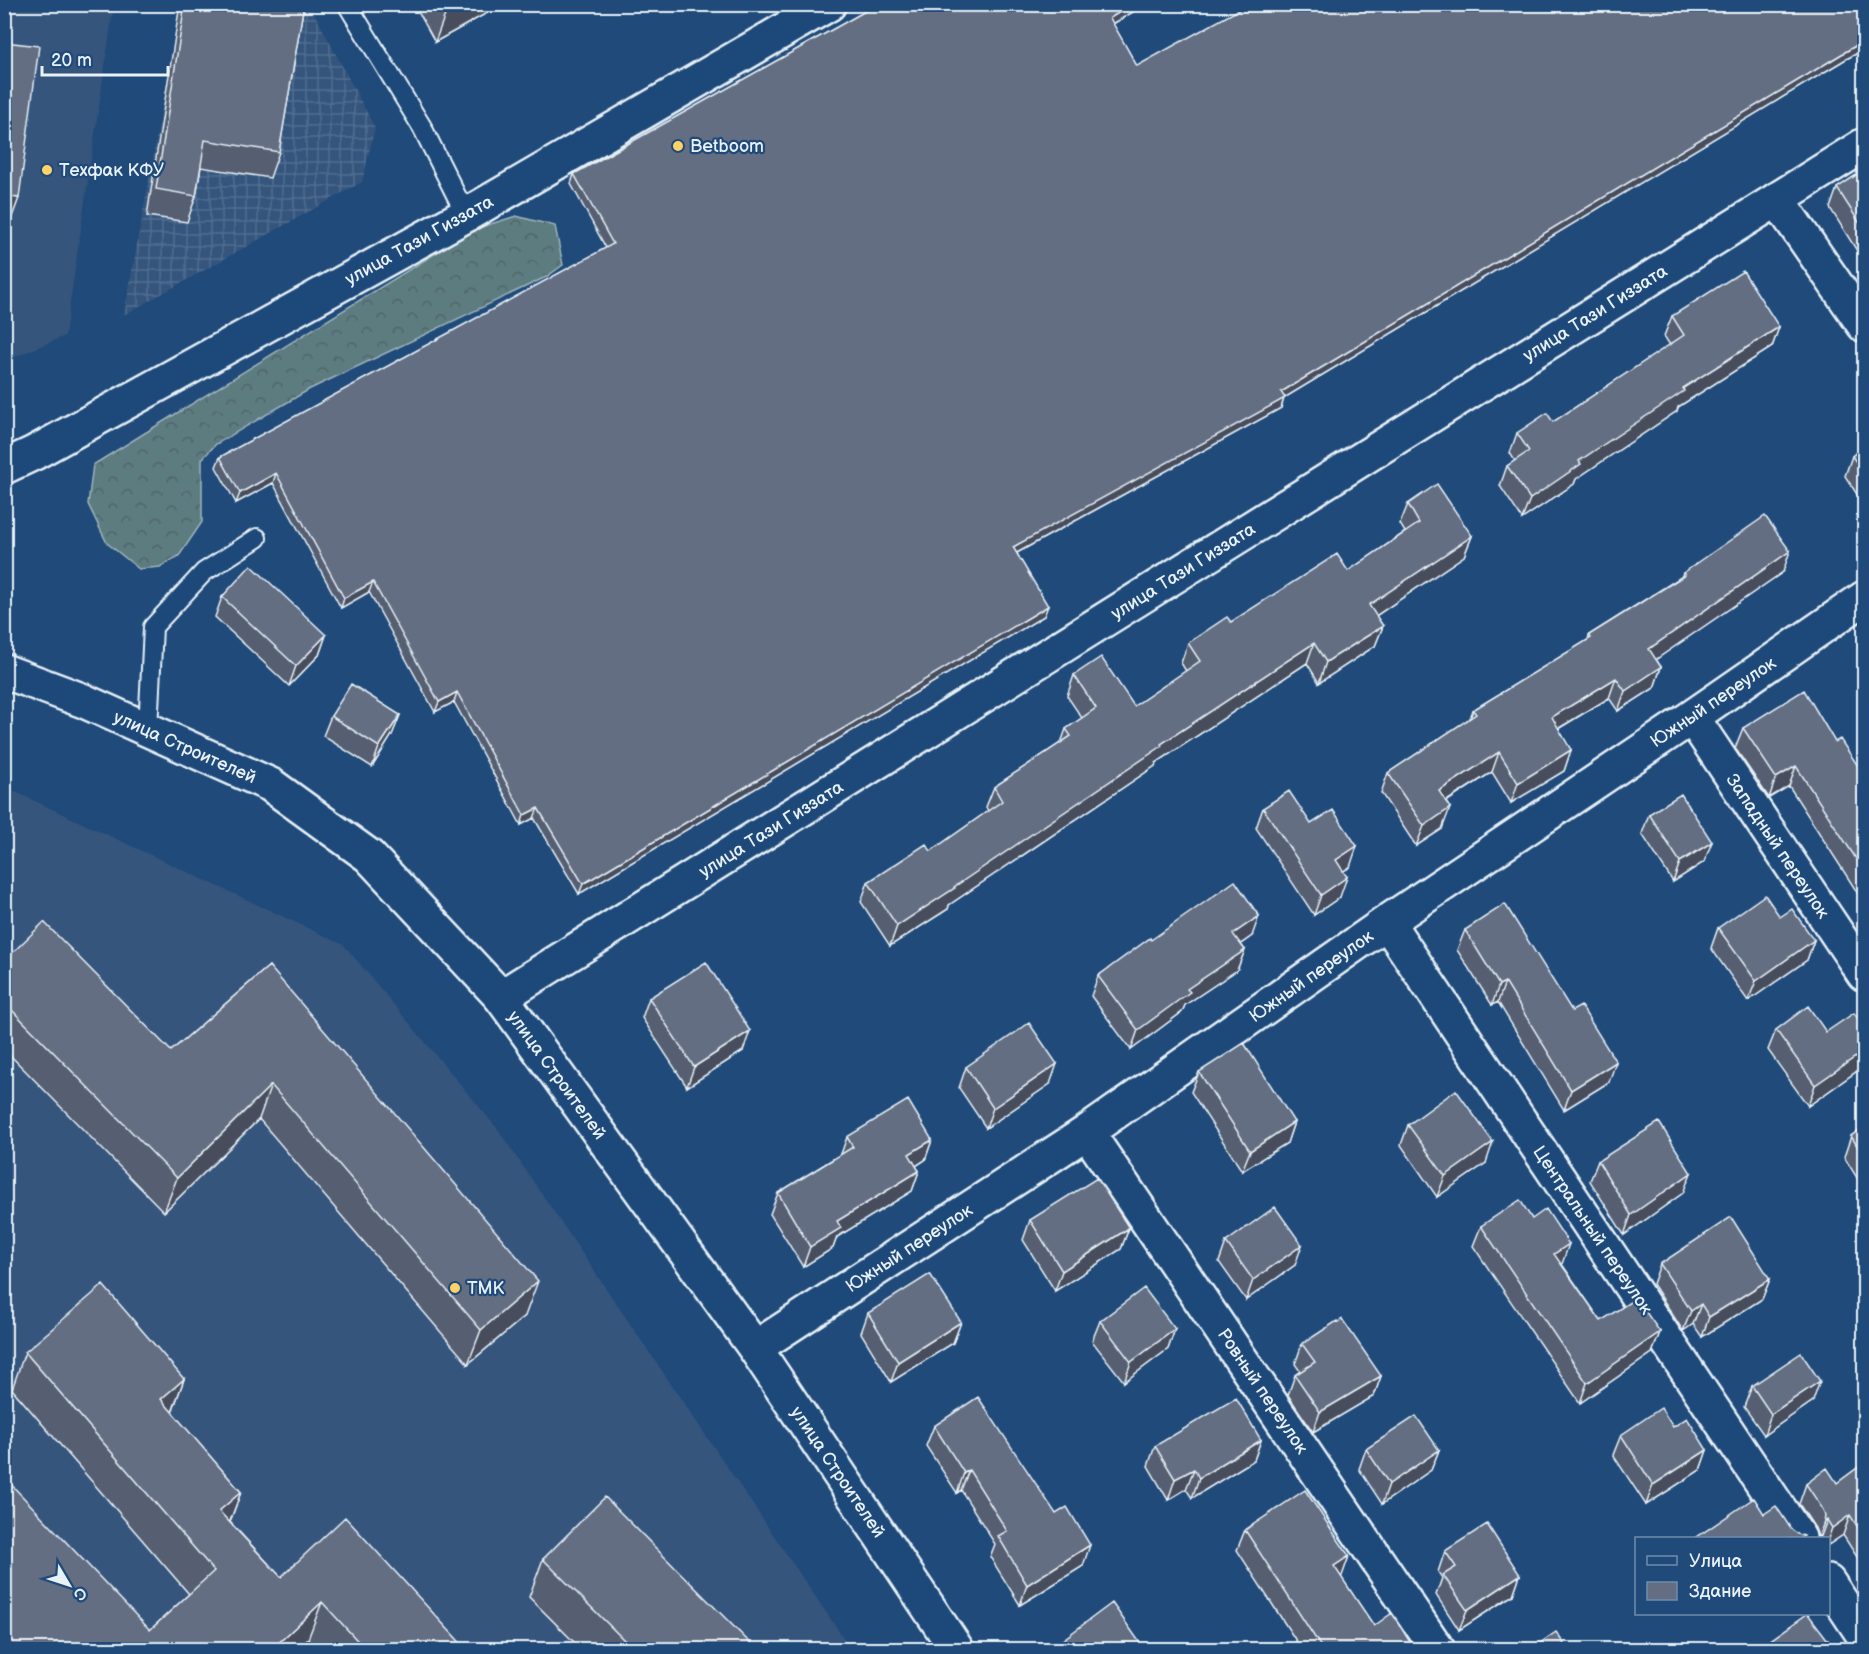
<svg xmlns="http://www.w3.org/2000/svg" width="1869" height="1654" viewBox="0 0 1869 1654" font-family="'Balsamiq Sans',sans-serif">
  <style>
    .built { fill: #34557d }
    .industrial { fill: url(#industrial-grid) }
    .forest { fill: url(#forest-crowns); stroke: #a2b6bc; stroke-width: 1.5 }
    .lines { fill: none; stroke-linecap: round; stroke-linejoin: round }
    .lane-casing { stroke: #e8f1f8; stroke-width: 22 }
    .street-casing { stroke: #e8f1f8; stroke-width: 38 }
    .secondary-casing { stroke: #e8f1f8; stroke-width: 38 }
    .lane { stroke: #1f4a7a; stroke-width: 18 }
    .street { stroke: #1f4a7a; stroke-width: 33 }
    .secondary { stroke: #1f4a7a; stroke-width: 33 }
    .wall { fill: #565f71; stroke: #e8f1f8; stroke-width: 1.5 }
    .shaded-wall { fill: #464d5c; stroke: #e8f1f8; stroke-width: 1.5 }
    .building { fill: #646e83; stroke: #e8f1f8; stroke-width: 1.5 }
    .poi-dot { fill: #ffd166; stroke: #1f4a7a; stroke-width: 2 }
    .labels { text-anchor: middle; stroke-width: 4.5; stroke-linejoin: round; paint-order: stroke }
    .poi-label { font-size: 18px; fill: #e8f1f8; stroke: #1f4a7a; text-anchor: start }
    .street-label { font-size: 18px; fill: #e8f1f8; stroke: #1f4a7a }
  </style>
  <defs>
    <pattern id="industrial-grid" width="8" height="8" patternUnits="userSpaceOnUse" patternTransform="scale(1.5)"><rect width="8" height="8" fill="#34557d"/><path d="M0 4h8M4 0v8" fill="none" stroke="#516e90"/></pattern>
    <pattern id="forest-crowns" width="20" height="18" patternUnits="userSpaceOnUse" patternTransform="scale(1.5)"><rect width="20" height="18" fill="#5b7b80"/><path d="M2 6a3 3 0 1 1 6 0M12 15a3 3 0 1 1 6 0" fill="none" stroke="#526468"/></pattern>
  </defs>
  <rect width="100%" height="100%" fill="#1f4a7a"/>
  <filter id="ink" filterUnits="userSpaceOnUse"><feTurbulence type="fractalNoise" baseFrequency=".0167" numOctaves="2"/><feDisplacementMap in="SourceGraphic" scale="12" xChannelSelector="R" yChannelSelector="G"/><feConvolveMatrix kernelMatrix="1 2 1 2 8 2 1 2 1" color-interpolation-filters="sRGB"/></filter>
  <g filter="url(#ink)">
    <path class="built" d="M5,5H114L65,336L5,361Z
      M5,787L344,945L497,1128L851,1649H129L5,1521Z"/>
    <path class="industrial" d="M181,5H310L375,128L362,182L124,315Z"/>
    <path class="forest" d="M516,216L555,226L563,265L546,277L310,389L216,444L202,459V522L179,556L160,567L139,569L107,543L88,504L93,465L475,229Z"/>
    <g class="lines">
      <g class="lane-casing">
        <path id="lane" d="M347,4L422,127L466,215
          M148,730L153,627L204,572L257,538"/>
      </g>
      <g class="street-casing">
        <path id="street" d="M1777,199L1864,325
          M1692,717L1864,974
          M1387,922L1799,1538
          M501,997L1864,145
          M1087,1132L1438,1650
          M755,1348L1087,1132L1387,922L1692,717L1864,598
          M1828,1582L1864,1636"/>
      </g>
      <g class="secondary-casing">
        <path id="secondary" d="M4,467L34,453L466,215L829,4
          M4,671L84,701L271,785L369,856L501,997L755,1348L957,1650"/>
      </g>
      <use href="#lane" class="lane"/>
      <use href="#street" class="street"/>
      <use href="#secondary" class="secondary"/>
    </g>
    <path class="wall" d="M180,4H304L279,152L270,178L201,167L196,196L187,222L147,216Z
      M414,4H503L435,42Z
      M878,4H1146L1113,24L1137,66L1864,4V50L1846,59L1284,398L1281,408L1017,553L1044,616L579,894L534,818L521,825L454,702L435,712L369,592L341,608L273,483L236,503L216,467L220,457L606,248L571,184L574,174Z
      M1864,170V262L1830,208L1837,188Z
      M1672,316L1779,327L1772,347L1678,407L1677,411L1576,479L1574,484L1522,519L1500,486L1507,466L1515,461L1510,453L1517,433L1553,422L1670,345L1664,336Z
      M1864,447V505L1845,476L1852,456Z
      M1408,504L1472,536L1464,556L1376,616L1383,626L1375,646L1319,683L1307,663L1156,763L1155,766L949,905L948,909L890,946L861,902L868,882L931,851L988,811L986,807L994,787L1061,743L1066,729L1082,718L1067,696L1074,675L1134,706L1186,671L1181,663L1188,643L1231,622L1348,571L1405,532L1400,524Z
      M1783,572L1656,659L1661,667L1654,688L1618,711L1609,698L1558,729L1571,750L1564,771L1511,803L1492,772L1446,802L1442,829L1416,846L1381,793L1388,773L1470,718L1473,710L1588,640L1589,635L1681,577L1683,573Z
      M222,597L326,635L319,655L289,686L215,617Z
      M400,715L392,735L372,767L323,736L331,716Z
      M1743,728L1864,775V903L1789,786L1769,798L1735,748Z
      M1263,808L1311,824L1350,867L1343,871L1340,897L1314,915L1256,828Z
      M1649,814L1704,862L1673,882L1642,834Z
      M1780,917L1814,940L1807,960L1748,1001L1711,948L1718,928Z
      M1465,930L1609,1082L1564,1110L1498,1002L1492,1005L1457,950Z
      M1252,936L1241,944L1245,950L1237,970L1185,1005L1182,1012L1131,1050L1091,996L1098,976L1151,940Z
      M4,961L171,1051L269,966L525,1316L468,1364L259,1119L164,1212L4,1049Z
      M649,998L743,1051L687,1087L642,1018Z
      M1864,1027V1066L1808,1106L1768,1050L1776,1030L1826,1032Z
      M966,1067L1050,1084L986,1128L959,1088Z
      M1199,1072L1294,1122L1287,1143L1242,1171L1191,1092Z
      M1408,1125L1486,1163L1437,1197L1401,1145Z
      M1864,1127V1189L1844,1157L1851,1136Z
      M847,1137L932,1140L925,1160L916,1166L919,1171L912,1191L837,1237L833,1248L803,1267L770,1214L778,1193L841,1154Z
      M1598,1161L1683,1193L1624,1235L1590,1181Z
      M1030,1220L1129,1228L1121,1249L1055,1291L1023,1240Z
      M1481,1226L1562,1264L1601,1321L1660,1332L1652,1353L1580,1403L1473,1246Z
      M1226,1242L1295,1265L1246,1300L1219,1262Z
      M1660,1264L1770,1279L1762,1299L1702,1337L1693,1324L1683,1331L1653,1284Z
      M868,1313L961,1322L953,1343L891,1382L861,1333Z
      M1100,1321L1175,1329L1168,1349L1124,1382L1092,1341Z
      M1302,1344L1381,1376L1374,1396L1313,1432L1288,1395L1295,1375L1300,1371L1295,1364Z
      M25,1352L184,1379L172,1413L241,1492L230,1522L281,1577L467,1650H318L308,1639L297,1650H4L150,1630L189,1594L12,1389Z
      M1752,1386L1813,1401L1764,1435L1744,1407Z
      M934,1426L1056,1514L1083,1566L1020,1605L990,1557L995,1544L961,1490L957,1493L926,1446Z
      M1673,1427L1707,1450L1700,1470L1646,1505L1613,1455L1621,1435Z
      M1261,1440L1254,1460L1192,1498L1186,1489L1168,1500L1148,1466L1155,1446Z
      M1366,1449L1439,1450L1431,1470L1382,1504L1359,1469Z
      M1864,1463V1568L1843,1535L1828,1545V1539H1817L1818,1536L1815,1528L1799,1504L1806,1484L1837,1483Z
      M1245,1530L1349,1556L1341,1577L1374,1626L1415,1650H1302L1237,1550Z
      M1445,1551L1520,1575L1513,1595L1459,1630L1436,1595L1442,1578L1438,1572Z
      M543,1559L757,1650H582L529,1597Z
      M1765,1644H1831L1830,1650H1763Z"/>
    <path class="shaded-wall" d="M449,4H503L435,42Z
      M1133,4H1146L1106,28L1110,18Z
      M1864,41V50L1846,59L1284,398L1281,408L1009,557L1013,547L1281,392L1850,49Z
      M4,196L19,198L5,236H4Z
      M1779,327L1772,347L1678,407L1677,411L1576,479L1574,484L1522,519L1530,499L1579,461L1683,388Z
      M276,473L273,483L236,503L240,493Z
      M1472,536L1464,556L1362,625L1369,605Z
      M1790,551L1783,572L1642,669L1649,649Z
      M373,582L369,592L341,608L344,598Z
      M1048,606L1044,616L579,894L583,884Z
      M1383,626L1375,646L1319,683L1326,662Z
      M326,635L319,655L289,686L296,666Z
      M1314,643L1307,663L1156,763L1155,766L949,905L948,909L890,946L897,926L1161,744Z
      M1661,667L1654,688L1618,711L1625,691Z
      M1616,678L1609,698L1544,737L1552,717Z
      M457,692L454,702L435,712L439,702Z
      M400,715L392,735L372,767L379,747Z
      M1571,750L1564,771L1511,803L1518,783Z
      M1499,752L1492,772L1431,811L1439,791Z
      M1796,766L1789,786L1769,798L1776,778Z
      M538,808L534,818L521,825L524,815Z
      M1450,808L1442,829L1416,846L1424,826Z
      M1712,842L1704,862L1673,882L1680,862Z
      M1357,846L1350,867L1329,880L1336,860Z
      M1347,877L1340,897L1314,915L1321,895Z
      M1259,916L1252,936L1226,954L1233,934Z
      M1814,940L1807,960L1748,1001L1756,981Z
      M1245,950L1237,970L1185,1005L1182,1012L1131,1050L1138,1030L1187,989Z
      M1505,982L1498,1002L1492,1005L1499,985Z
      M750,1031L743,1051L687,1087L694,1067Z
      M1864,1051V1066L1808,1106L1815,1085Z
      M1616,1062L1609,1082L1564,1110L1571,1090Z
      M1057,1064L1050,1084L986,1128L993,1108Z
      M271,1085L259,1119L164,1212L177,1178Z
      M1294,1122L1287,1143L1242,1171L1250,1151Z
      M932,1140L925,1160L902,1175L909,1154Z
      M1493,1142L1486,1163L1437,1197L1445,1176Z
      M919,1171L912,1191L837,1237L833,1248L803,1267L810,1247L837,1221Z
      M1691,1173L1683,1193L1624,1235L1631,1215Z
      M1129,1228L1121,1249L1055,1291L1062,1271Z
      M1569,1244L1562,1264L1546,1274L1554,1254Z
      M1302,1245L1295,1265L1246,1300L1253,1280Z
      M1770,1279L1762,1299L1702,1337L1709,1317Z
      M538,1281L525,1316L468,1364L481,1330Z
      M1701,1304L1693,1324L1683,1331L1691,1311Z
      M961,1322L953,1343L891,1382L898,1362Z
      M1175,1329L1168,1349L1124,1382L1131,1362Z
      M1660,1332L1652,1353L1580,1403L1587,1383Z
      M1381,1376L1374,1396L1313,1432L1320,1412Z
      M184,1379L171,1415L161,1399Z
      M1820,1381L1813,1401L1764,1435L1771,1414Z
      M1261,1440L1254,1460L1192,1498L1199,1478Z
      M1439,1450L1431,1470L1382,1504L1389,1484Z
      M1707,1450L1700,1470L1646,1505L1653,1485Z
      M1194,1469L1186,1489L1168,1500L1175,1479Z
      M969,1470L961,1490L957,1493L964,1473Z
      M241,1492L227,1529L219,1511Z
      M1850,1515L1843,1535L1828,1545V1539L1832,1528Z
      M1827,1520L1820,1539H1818L1824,1522Z
      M1090,1545L1083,1566L1020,1605L1027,1585Z
      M1349,1556L1342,1576L1327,1586L1334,1566Z
      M1520,1575L1513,1595L1459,1630L1467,1610Z
      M322,1602L308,1639L297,1650H271Z"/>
    <path class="building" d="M185,4H304L279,152L205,140L196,196L156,189Z
      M878,4H1133L1110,18L1137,66L1249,4H1864V41L1850,49L1281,392L1285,398L1013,547L1048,606L583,884L538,808L524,815L457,692L439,702L373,582L344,598L276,473L240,493L220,457L613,244L574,174Z
      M4,42L39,46L19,198L4,196Z
      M1864,170V230L1837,188Z
      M1743,271L1779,327L1683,388L1684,391L1579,461L1581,464L1530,499L1507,466L1529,451L1517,433L1547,413L1553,422L1684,335L1672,316Z
      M1864,447V474L1852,456Z
      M1437,484L1472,536L1369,605L1383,626L1326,662L1314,643L1161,744L1162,746L954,887L955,888L897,926L868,882L926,844L931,851L1002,801L994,787L1071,736L1066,729L1096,708L1074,675L1101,657L1134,706L1200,661L1188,643L1227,617L1231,622L1337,554L1348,571L1419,523L1408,504Z
      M1765,516L1790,551L1649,649L1661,667L1625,691L1616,678L1552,717L1571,750L1518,783L1499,752L1439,791L1450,808L1424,826L1388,773L1476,714L1473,710L1591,638L1589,635L1685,575L1683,573Z
      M251,565L326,635L296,666L222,597Z
      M351,684L400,715L379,747L331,716Z
      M1804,690L1835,742L1840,739L1864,775V871L1796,766L1776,778L1743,728Z
      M1289,791L1311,824L1333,810L1357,846L1336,860L1347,877L1321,895L1263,808Z
      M1681,794L1712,842L1680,862L1649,814Z
      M1235,881L1259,916L1233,934L1245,950L1187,989L1190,992L1138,1030L1098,976L1150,938L1151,940Z
      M1765,895L1780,917L1792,909L1814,940L1756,981L1718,928Z
      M1505,904L1572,1011L1581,1006L1616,1062L1571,1090L1505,982L1499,985L1465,930Z
      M44,922L171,1051L269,966L538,1281L481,1330L271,1085L177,1178L4,1002V961Z
      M706,962L750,1031L694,1067L649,998Z
      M1808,1006L1826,1032L1854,1013L1864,1027V1051L1815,1085L1776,1030Z
      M1029,1023L1057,1064L993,1108L966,1067Z
      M1244,1043L1294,1122L1250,1151L1199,1072Z
      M1456,1090L1493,1142L1445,1176L1408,1125Z
      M908,1100L932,1140L909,1154L919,1171L837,1221L841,1228L810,1247L778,1193L853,1147L847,1137Z
      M1659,1122L1691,1173L1631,1215L1598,1161Z
      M1864,1127V1157L1851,1136Z
      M1097,1178L1129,1228L1062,1271L1030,1220Z
      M1520,1200L1532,1219L1546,1209L1569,1244L1554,1254L1601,1321L1636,1298L1660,1332L1587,1383L1481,1226Z
      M1275,1207L1302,1245L1253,1280L1226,1242Z
      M1731,1217L1770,1279L1709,1317L1701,1304L1691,1311L1660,1264Z
      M930,1274L961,1322L898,1362L868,1313Z
      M103,1285L184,1379L161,1399L241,1492L219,1511L281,1577L345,1517L467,1650H366L322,1602L271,1650H4V1477L150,1630L214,1571L25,1352Z
      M1144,1288L1175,1329L1131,1362L1100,1321Z
      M1342,1319L1381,1376L1320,1412L1295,1375L1315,1362L1302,1344L1337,1321L1338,1322Z
      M1801,1353L1820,1381L1771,1414L1752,1386Z
      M978,1397L1056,1514L1067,1507L1090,1545L1027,1585L998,1536L1007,1531L969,1470L964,1473L934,1426Z
      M1236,1398L1261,1440L1199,1478L1194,1469L1175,1479L1155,1446Z
      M1661,1408L1673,1427L1687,1418L1707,1450L1653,1485L1621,1435Z
      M1416,1416L1439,1450L1389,1484L1366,1449Z
      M1864,1463V1537L1850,1515L1832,1528L1827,1520L1824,1522L1825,1516L1822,1508L1806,1484L1827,1468L1837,1483Z
      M1305,1490L1349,1556L1334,1566L1374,1626L1392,1613L1415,1650H1323L1245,1530Z
      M605,1497L757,1650H634L543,1559Z
      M1754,1498L1764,1514L1776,1506L1791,1529L1798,1534L1804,1536L1800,1539H1694Z
      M1487,1524L1520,1575L1467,1610L1443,1575L1456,1567L1445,1551Z
      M1112,1603L1145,1650H1049Z
      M1807,1614H1808L1831,1644L1825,1650H1769L1765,1644Z
      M1556,1632L1568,1650H1530Z"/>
  </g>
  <g class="poi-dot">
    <circle cx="678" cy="146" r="6"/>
    <circle cx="47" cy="170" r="6"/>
    <circle cx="455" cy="1288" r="6"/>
  </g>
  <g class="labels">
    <g class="poi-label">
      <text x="690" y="152">Betboom</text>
      <text x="59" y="176">Техфак КФУ</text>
      <text x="467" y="1294">ТМК</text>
    </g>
    <g class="street-label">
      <text transform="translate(419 240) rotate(-29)" y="6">улица Тази Гиззата</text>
      <text transform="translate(1595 313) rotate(-32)" y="6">улица Тази Гиззата</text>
      <text transform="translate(1183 571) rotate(-32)" y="6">улица Тази Гиззата</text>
      <text transform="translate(1713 702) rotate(-34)" y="6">Южный переулок</text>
      <text transform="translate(185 747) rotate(24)" y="6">улица Строителей</text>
      <text transform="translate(771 829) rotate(-32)" y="6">улица Тази Гиззата</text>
      <text transform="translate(1778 846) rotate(56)" y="6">Западный переулок</text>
      <text transform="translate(1311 976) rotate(-35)" y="6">Южный переулок</text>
      <text transform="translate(557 1075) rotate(54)" y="6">улица Строителей</text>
      <text transform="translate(1593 1230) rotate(56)" y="6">Центральный переулок</text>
      <text transform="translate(909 1248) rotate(-33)" y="6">Южный переулок</text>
      <text transform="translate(1263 1391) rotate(56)" y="6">Ровный переулок</text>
      <text transform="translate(838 1472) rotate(56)" y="6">улица Строителей</text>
    </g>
  </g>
  <rect width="1869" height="1654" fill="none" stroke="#1f4a7a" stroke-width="24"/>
  <rect x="12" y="12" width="1845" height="1630" fill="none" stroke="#e8f1f8" stroke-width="2" filter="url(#ink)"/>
  <rect x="1635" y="1537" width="195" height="78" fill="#1f4a7a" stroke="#6f8dac" stroke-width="1.5"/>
  <rect x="1647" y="1556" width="30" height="9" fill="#1f4a7a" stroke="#6f8dac" stroke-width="1.5"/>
  <text x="1689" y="1567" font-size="18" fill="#e8f1f8">Улица</text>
  <rect x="1647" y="1582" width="30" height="18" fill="#646e83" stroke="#6f8dac" stroke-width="1.5"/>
  <text x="1689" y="1597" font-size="18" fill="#e8f1f8">Здание</text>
  <g transform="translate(69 1585) rotate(129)" stroke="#1f4a7a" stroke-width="4.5" paint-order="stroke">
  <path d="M0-4.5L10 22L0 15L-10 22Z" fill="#e8f1f8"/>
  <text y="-9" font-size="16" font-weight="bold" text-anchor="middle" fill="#e8f1f8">С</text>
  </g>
  <path d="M42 66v9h126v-9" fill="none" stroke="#e8f1f8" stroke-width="3"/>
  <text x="51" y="66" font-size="18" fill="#e8f1f8" stroke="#1f4a7a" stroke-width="4.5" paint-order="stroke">20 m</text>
</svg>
